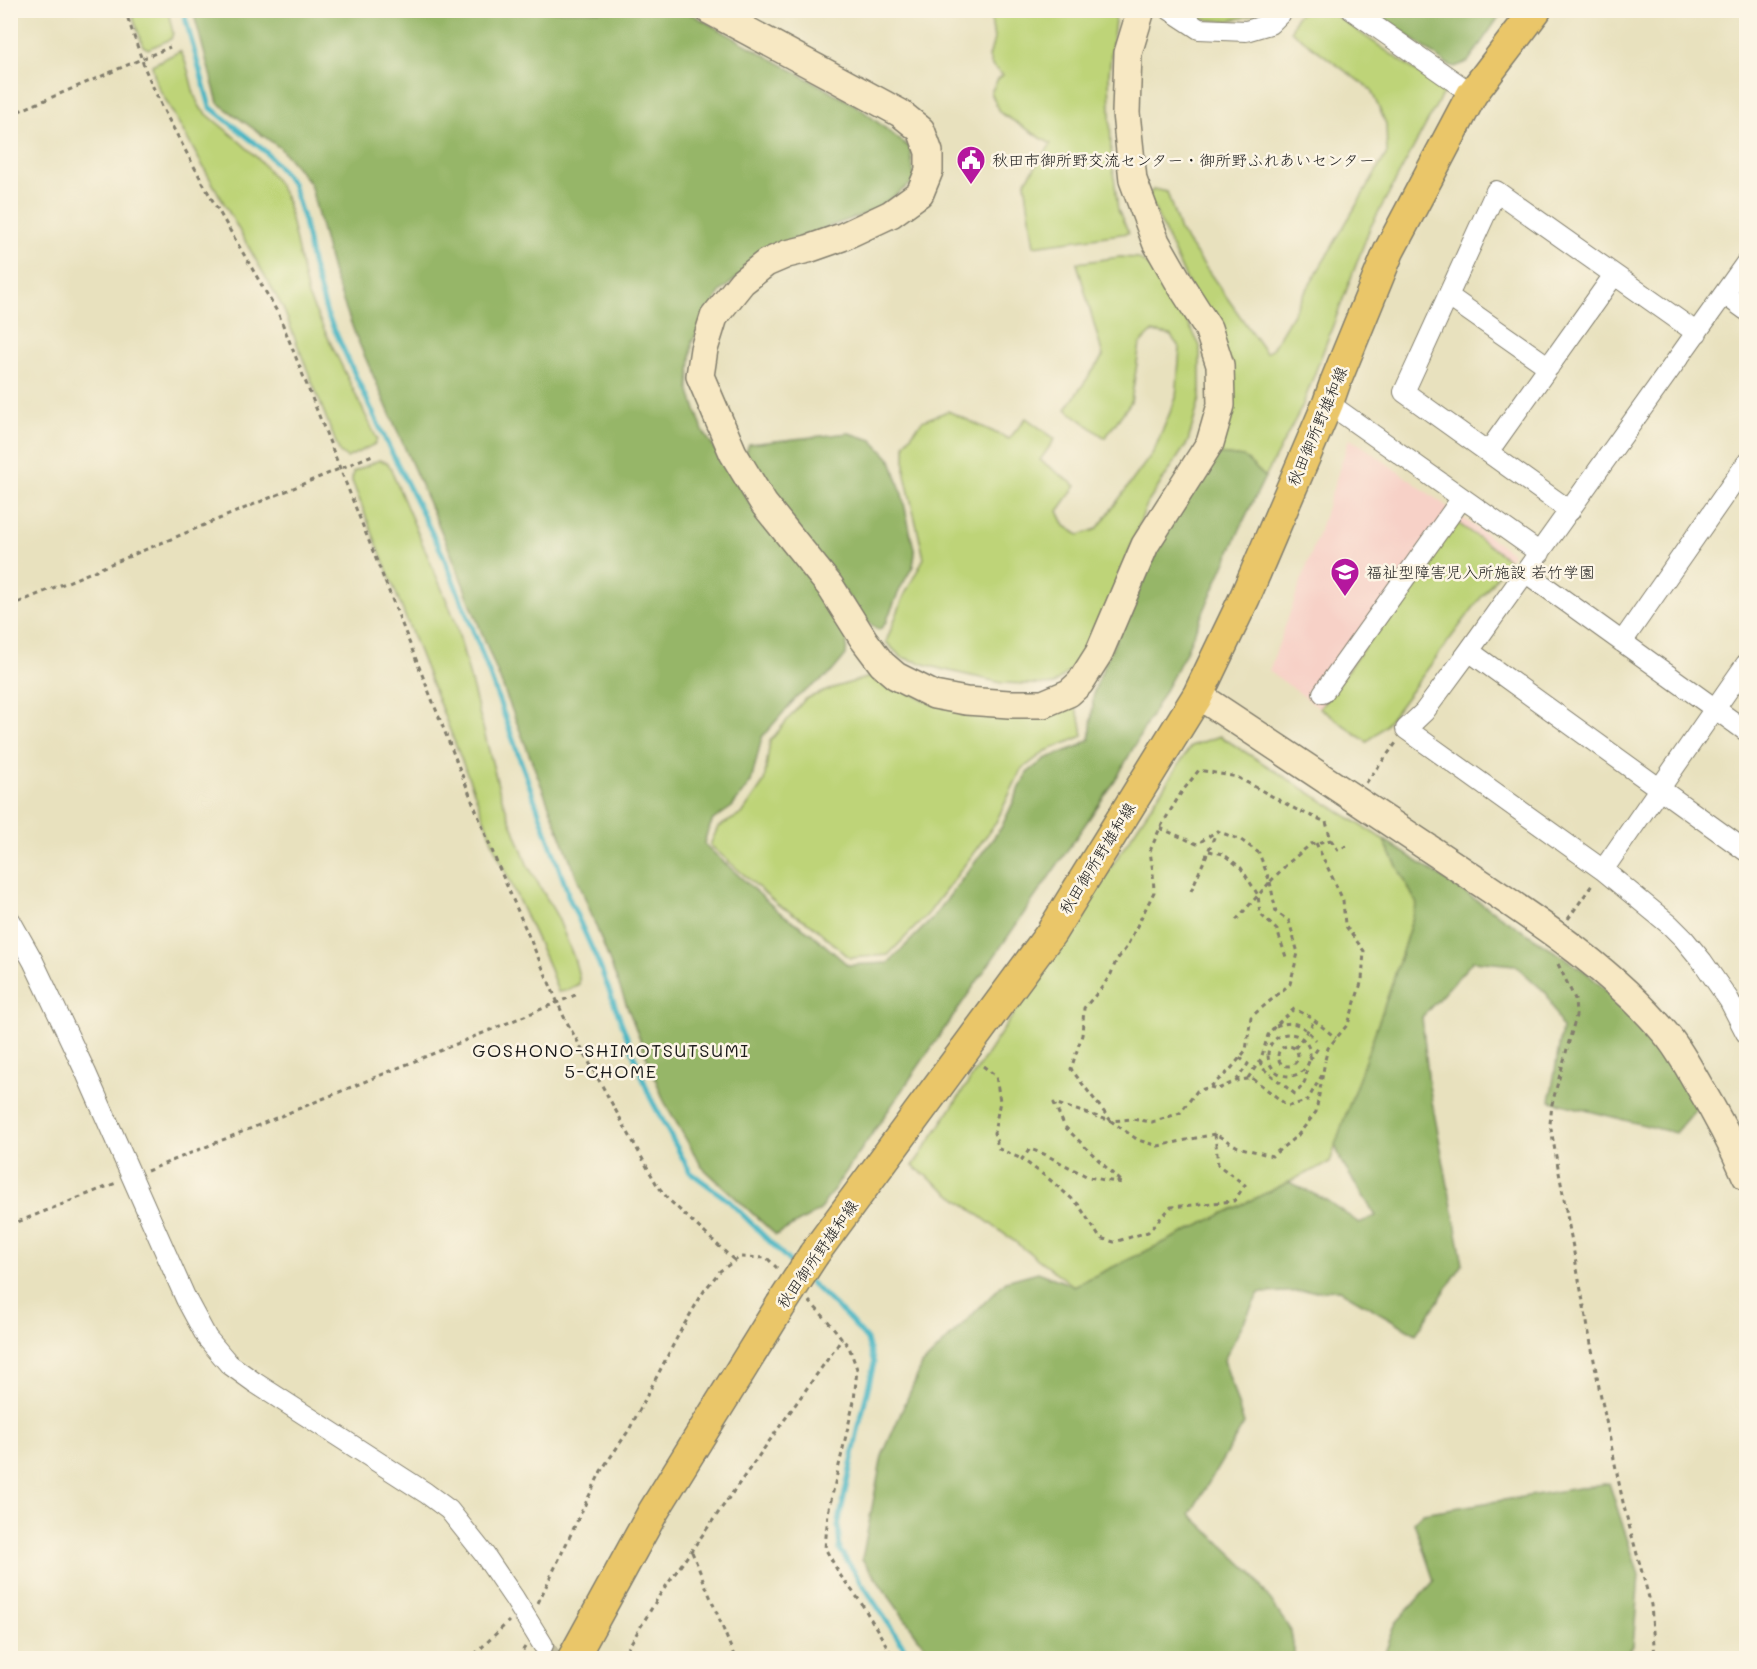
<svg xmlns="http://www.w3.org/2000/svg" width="1757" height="1669" viewBox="0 0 1757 1669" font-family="Mali,'Klee One',sans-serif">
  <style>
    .built { fill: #f7d1c7 }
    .green { fill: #bed478; stroke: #6d784a; stroke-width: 1.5 }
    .forest { fill: #96b668; stroke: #596942; stroke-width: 1.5 }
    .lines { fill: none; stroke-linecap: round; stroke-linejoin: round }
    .stream { stroke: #47b5c3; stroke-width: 5 }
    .street-tunnel { stroke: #bfba9e; stroke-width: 20; stroke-dasharray: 20 10; stroke-linecap: butt }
    .street-casing { stroke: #827e6d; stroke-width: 22 }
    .secondary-casing { stroke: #827e6d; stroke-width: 30 }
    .primary-casing { stroke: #827e6d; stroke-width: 33 }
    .path { stroke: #827e6d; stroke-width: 3; stroke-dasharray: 4.5 4.5; stroke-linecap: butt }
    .street { stroke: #fff; stroke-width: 20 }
    .secondary { stroke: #f7e8c3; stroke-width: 27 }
    .primary { stroke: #eac669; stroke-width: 30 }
    .primary-bridge-casing { stroke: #827e6d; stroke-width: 33; stroke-linecap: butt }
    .primary-bridge { stroke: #eac669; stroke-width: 30 }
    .labels { text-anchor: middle; stroke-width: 5; stroke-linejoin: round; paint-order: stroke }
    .poi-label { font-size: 16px; fill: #1c1c1c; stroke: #fcf5e5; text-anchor: start }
    .street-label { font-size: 16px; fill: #1c1c1c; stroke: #fcf5e5 }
    .neighbourhood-label { font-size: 18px; letter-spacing: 1.5px; fill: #1c1c1c; stroke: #fcf5e5 }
  </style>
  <rect width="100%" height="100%" fill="#fcf5e5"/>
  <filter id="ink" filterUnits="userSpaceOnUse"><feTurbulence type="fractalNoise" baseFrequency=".0167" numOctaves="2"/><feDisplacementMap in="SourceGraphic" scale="12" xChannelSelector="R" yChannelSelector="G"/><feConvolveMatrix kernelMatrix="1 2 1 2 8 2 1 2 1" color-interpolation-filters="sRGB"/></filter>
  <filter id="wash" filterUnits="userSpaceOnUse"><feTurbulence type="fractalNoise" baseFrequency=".008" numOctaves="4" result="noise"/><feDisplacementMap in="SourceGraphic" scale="24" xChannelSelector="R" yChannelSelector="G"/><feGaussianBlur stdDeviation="1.35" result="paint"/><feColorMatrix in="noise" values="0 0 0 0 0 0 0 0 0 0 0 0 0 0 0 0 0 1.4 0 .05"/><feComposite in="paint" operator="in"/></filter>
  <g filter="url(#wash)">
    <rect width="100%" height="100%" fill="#e8e1be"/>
    <path class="built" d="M1349,439L1361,445L1513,554L1385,726L1367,742L1269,671L1320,529Z"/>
    <path class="green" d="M131,11H168L173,33L171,39L148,49L143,46Z
      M990,11H1116L1109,74L1111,149L1118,210L1129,233L1034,246L1025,182L1051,144L999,112L991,92L998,79L1003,75L992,66L989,57L994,39Z
      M1181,11H1262C1234,23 1209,25 1181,11Z
      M1302,11H1329L1444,91L1370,228L1302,407L1265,477L1244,457L1218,454L1232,416V380L1148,195L1154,189L1167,192L1180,231L1266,353L1272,349L1387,153L1386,124L1371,90L1291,31L1296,17Z
      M180,51C192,69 189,92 202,110C233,137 270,161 287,201L308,296L377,439L375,444L347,458L340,453L283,308L156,83L152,65Z
      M1120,257L1138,258L1164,277L1200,346V398L1188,442L1147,504L1096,640L1076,665L1053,685L1002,683L941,669L901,657L886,642L904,596L924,558L905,475V443L922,421L948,411L1009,439L1026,418L1055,439L1040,460L1076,486L1058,511L1065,526L1079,535L1097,529L1154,451L1176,398L1180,348L1170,335L1152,332L1140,344L1131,402L1105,438L1066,409L1103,356L1077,263Z
      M379,460L388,463L455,620L500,793L527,864L558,918L574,958L579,976V984L565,991L558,992L548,964L495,849L475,794L352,481L353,472Z
      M1455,521L1509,560L1385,726L1367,742L1320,708Z
      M873,676L936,705L1073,702L1081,722L1083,736L1046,751L1021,770L995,824L928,914L888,955L850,958L811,924L778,905L710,845L718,827L742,814L764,782L770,741L805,699L839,686Z
      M1220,736L1383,839L1417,904L1391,987L1330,1162L1074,1286L913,1166L1191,746Z"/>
    <path class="forest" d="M193,11H686L857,106L910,148L915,181L873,211L776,246L720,292L692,342L689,389L703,431L752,506L813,582L848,632L846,655L831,673L797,697L762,737L751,782L732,807L713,820L707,833L704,844L779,912L811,933L848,965L888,963L932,919L1001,828L1027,773L1045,759L1077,747L1090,739L1094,691L1106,661L1164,536L1218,454L1244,457L1265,477L1244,520L1184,656L1115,781L819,1211L776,1235L702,1167L664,1101L452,556L355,334L332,271L310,183L280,148L218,103Z
      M1374,11H1503L1468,62L1455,67L1447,64Z
      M849,433L872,440L891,460L902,494L915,554L913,566L900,589L885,624L879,630L866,621L745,455L749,444Z
      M1383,839L1586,972L1659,1039L1698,1106L1675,1133L1550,1101L1562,1028L1547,994L1515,965L1473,961L1422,1017L1429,1086L1463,1264L1416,1334L1340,1290L1259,1293L1224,1360L1244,1424L1190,1514L1252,1573L1291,1631L1295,1658H933L862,1559L882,1456L922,1365L1006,1281L1038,1272L1074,1286L1289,1182L1326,1200L1359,1223L1376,1216L1342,1163L1335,1145L1391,987L1417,904Z
      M1609,1483L1639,1575L1633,1646L1624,1658H1383L1396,1623L1434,1581L1414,1522L1423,1513Z"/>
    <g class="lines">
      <path class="stream" d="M183,10L210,107L266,152L292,183L304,221L312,263L327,314L387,443L443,555L479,645L567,890L568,896L599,964L650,1097L690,1172L729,1201L794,1266
        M809,1281L849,1319L867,1340L874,1363L859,1426L838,1526L840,1550L911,1658"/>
    </g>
  </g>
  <g filter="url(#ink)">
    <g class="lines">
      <path class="street-tunnel" d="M543,1645L552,1658"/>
      <g class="street-casing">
        <path id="street" d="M1170,10L1199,29L1246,31L1270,24L1284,10
          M1352,10L1472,94
          M1746,263L1469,651L1424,712L1406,729L1603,870L1670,925L1684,939L1702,961L1729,1000L1746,1033
          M1724,294L1746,310
          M1448,296L1549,367
          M1328,403L1540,553
          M1488,452L1614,275
          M1570,511L1404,392L1496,191L1697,333
          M1525,572L1746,731
          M1622,642L1746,464
          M1469,651L1746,851
          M1323,693L1462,498
          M1603,870L1746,664
          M10,920L33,961L86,1073L186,1299L207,1338L229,1364L254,1382L426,1493L449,1510L484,1554L514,1598L543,1645"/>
      </g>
      <g class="secondary-casing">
        <path id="secondary" d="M709,10L900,113L921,130L929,152V171L920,193L891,214L842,237L808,249L787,254L766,263L742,282L714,317L704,349L700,376L733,453L764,504L830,586L864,640L882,664L896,676L934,695L966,701L1009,704H1043L1069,693L1080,683L1099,653L1145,545L1210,443L1221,405L1220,365L1208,328L1180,284L1156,242L1133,180L1126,113L1128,53L1141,10
          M1198,695C1282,751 1366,807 1451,863C1525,913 1609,965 1666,1034C1679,1049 1688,1067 1698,1084C1716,1114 1732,1144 1746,1176"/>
      </g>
      <g class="primary-casing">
        <path id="primary" d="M814,1254L1051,933L1198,695L1245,597L1328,403L1335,383L1389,251L1472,94L1536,10
          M573,1658L653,1512L781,1305"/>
      </g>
      <path class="path" d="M125,10L145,69L163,109L210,196L279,315L497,863L564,1017L657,1185L669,1200L735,1261
        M10,115L170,47
        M10,606L375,454
        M1366,783L1396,743
        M1160,828L1197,844L1217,831L1241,840L1259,853L1270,882L1287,864L1311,844L1331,840
        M1316,843L1343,900L1345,925L1364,951L1362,980L1348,1024L1328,1048L1325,1060
        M1209,851L1223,854L1241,868L1258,895L1260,914L1277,930L1286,957
        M1270,882L1276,912L1289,921L1298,953L1290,984L1251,1017L1246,1050L1230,1070L1210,1087L1197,1091L1180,1113L1152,1122L1132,1119L1111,1121L1071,1069L1082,1035L1084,1008L1100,990L1111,974L1116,961L1126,948L1154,892L1153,872L1150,851L1160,828L1181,793L1199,770L1237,777L1297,810L1326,822L1331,840L1338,850L1351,844
        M1191,891L1216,833
        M1568,919L1592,885
        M1236,920L1270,882
        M1558,964L1575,999L1576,1016L1552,1104L1550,1124L1599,1387L1624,1507L1651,1605L1655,1658
        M1276,1026C1296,1019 1303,1026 1316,1040
        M1268 1055a21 21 0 1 1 42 0a21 21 0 1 1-42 0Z
        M1278 1056a10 10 0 1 1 20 0a10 10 0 1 1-20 0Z
        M1295,1048L1313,1023
        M1310,1060L1320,1045
        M1261,1061V1067L1295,1094C1303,1086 1308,1079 1306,1068
        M983,1066L996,1076L1000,1101L994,1133L999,1149L1022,1159
        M1248,1078L1261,1059L1268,1035L1275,1026L1294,1009L1309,1016L1336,1038
        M1236,1081L1248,1064L1240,1058
        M1210,1087L1218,1089L1236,1081L1252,1078L1288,1106L1307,1101L1322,1075
        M1215,1134L1218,1165L1245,1185L1234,1201L1171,1207L1148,1232L1114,1242L1100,1238L1078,1204L1049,1179L1022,1159L1030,1149L1044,1154L1088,1177L1122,1183L1065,1127L1054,1103L1111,1121L1138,1140L1158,1146L1215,1134L1238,1147L1272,1156L1298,1135L1316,1112L1325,1061
        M147,1171L578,994
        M10,1225L116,1183
        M809,1301L827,1320L849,1347L857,1369L854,1401L828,1513L825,1548L840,1575L860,1601L894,1658
        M692,1552L735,1658
        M538,1603L601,1471L629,1430L681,1330L704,1291L720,1271L740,1257L767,1258L777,1268
        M466,1658L476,1653L509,1621
        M518,1658L525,1647
        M622,1658L659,1596L842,1339"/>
      <use href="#street" class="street"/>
      <use href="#secondary" class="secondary"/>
      <use href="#primary" class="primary"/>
      <g class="primary-bridge-casing">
        <path id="primary-bridge" d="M781,1305L814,1254"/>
      </g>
      <use href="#primary-bridge" class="primary-bridge"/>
    </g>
  </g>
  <defs>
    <g id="civic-pin" transform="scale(1.5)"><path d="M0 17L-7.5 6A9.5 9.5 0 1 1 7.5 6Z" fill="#b5179e" stroke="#fcf5e5"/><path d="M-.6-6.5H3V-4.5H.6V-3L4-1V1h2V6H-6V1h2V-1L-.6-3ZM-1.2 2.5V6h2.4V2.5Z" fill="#fff"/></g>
    <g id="school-pin" transform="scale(1.5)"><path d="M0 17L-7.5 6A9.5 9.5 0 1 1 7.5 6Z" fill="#b5179e" stroke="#fcf5e5"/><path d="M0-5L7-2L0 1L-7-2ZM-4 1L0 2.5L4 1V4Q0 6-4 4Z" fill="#fff"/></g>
  </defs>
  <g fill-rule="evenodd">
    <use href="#civic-pin" x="971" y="160"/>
    <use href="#school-pin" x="1345" y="572"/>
  </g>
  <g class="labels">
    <g class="poi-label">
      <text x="992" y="166">秋田市御所野交流センター・御所野ふれあいセンター</text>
      <text x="1366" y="578">福祉型障害児入所施設 若竹学園</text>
    </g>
    <g class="street-label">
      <text transform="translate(1317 426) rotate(-67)" y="6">秋田御所野雄和線</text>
      <text transform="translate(1097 858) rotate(-58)" y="6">秋田御所野雄和線</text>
      <text transform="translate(817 1254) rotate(-55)" y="6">秋田御所野雄和線</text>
    </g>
    <g class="neighbourhood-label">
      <text x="611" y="1057">GOSHONO-SHIMOTSUTSUMI<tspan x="611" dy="21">5-CHOME</tspan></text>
    </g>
  </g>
  <rect width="1757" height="1669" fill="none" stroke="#fcf5e5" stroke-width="36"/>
</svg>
